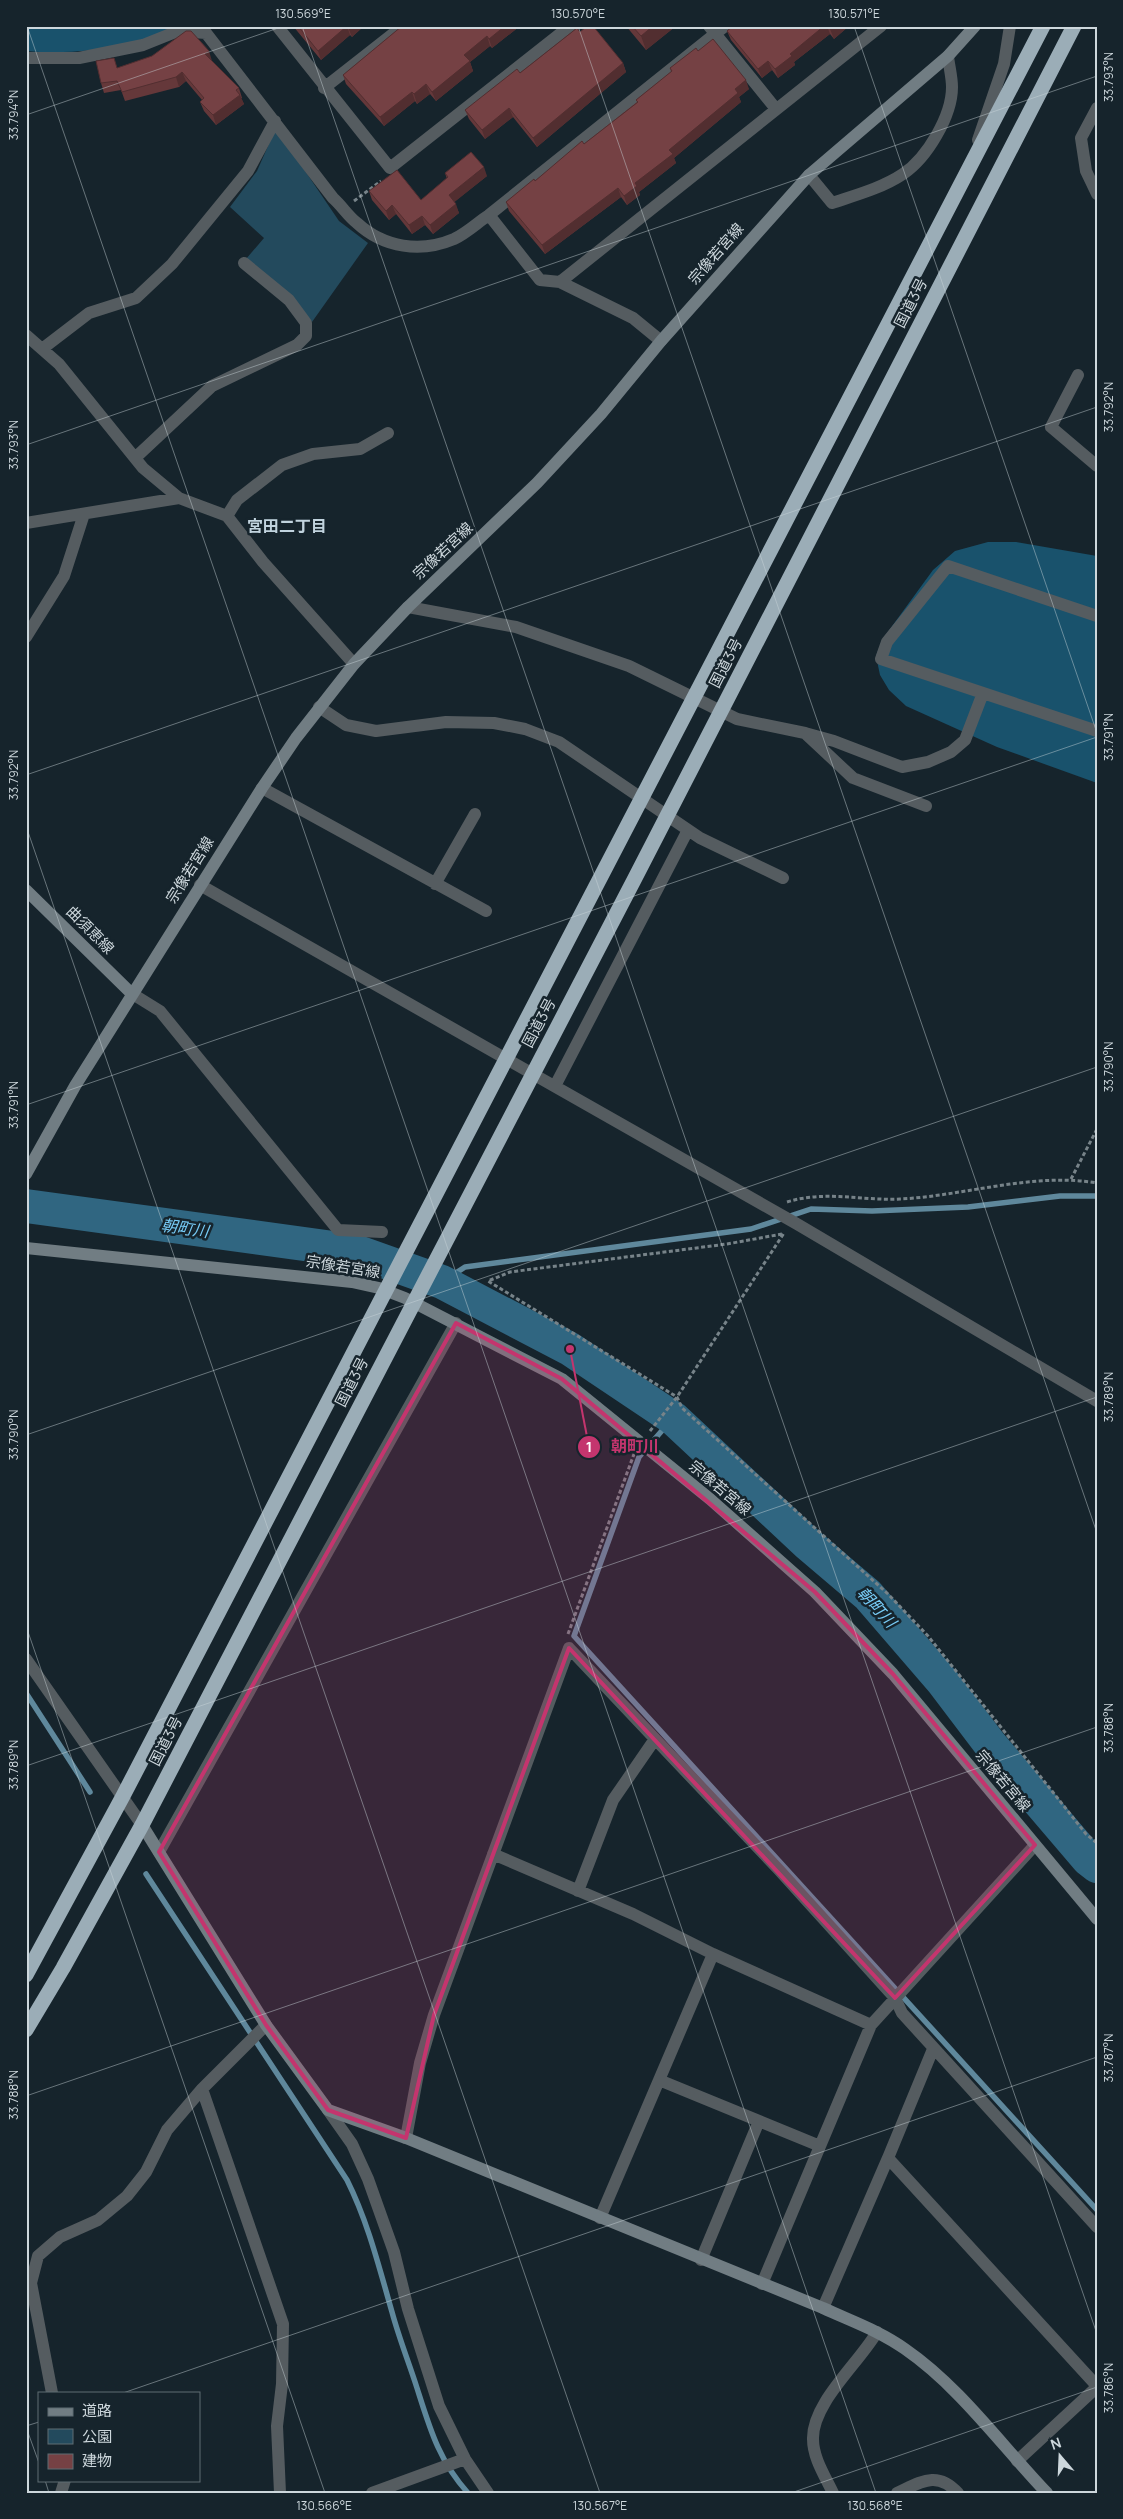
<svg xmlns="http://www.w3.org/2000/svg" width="1123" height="2519" viewBox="0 0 1123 2519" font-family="Manrope,'Noto Sans JP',sans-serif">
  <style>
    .green { fill: #234a5d }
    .forest { fill: #19526c }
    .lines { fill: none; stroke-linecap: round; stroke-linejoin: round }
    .stream { stroke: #5f889c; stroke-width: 5.5 }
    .river { stroke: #306681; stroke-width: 34 }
    .path { stroke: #778389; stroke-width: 3; stroke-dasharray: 4 2.5; stroke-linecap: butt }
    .street { stroke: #555c60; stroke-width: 12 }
    .secondary { stroke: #717d83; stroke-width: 12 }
    .highway { stroke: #9badb7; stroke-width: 15 }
    .wall { fill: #65383a }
    .shaded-wall { fill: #522e30 }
    .building { fill: #754144; stroke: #522e30 }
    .marked { fill: #c4356e; fill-opacity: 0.2; stroke: #c4356e; stroke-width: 4; stroke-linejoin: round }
    .ticks { fill: none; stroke: #cdd7dc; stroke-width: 1; stroke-opacity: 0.45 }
    .labels { text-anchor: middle; stroke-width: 5; stroke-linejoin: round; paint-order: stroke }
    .street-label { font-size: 15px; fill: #cdd7dc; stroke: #16242c }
    .neighbourhood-label { font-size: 16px; font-weight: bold; fill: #c1d3de; stroke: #16242c }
    .water-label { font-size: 16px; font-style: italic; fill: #77cbf6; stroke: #16242c }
    .leader { fill: none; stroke: #c4356e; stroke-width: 2 }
    .callout-dot { fill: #c4356e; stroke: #16242c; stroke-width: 2 }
    .mark-label { font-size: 15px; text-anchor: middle; font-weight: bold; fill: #fff }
    .callout-label { font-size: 16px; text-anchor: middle; font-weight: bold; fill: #c4356e; stroke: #16242c; stroke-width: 5; stroke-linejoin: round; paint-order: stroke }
    .neatline { fill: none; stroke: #cdd7dc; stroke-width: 2 }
    .ticks-label { font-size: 12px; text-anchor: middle; fill: #cdd7dc }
  </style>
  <rect width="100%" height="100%" fill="#16242c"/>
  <path class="green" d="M276,128L339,221L368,243L312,322L293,299L246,259L264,238L230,207L257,171Z"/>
  <path class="forest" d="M26,26H201L206,33C147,41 85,57 26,51Z
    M988,542H1016L1097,556V783L997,747L906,706L889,690L880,675L876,656L882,640L933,570L955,551Z"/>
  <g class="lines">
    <path class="stream" d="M442,1282L465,1267L751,1229L811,1209L872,1211L968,1207L1060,1196H1097
      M673,1418L639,1457L574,1636L1097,2210
      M26,1693L90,1792
      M146,1874L347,2180C368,2222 379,2267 392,2312C399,2338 409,2363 417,2388C430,2429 439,2461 468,2493"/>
    <path class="river" d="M26,1206L355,1251L442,1282L570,1349L673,1418L808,1544L868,1595L943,1682L990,1744L1088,1859L1097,1866"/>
    <path class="path" d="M354,201L381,181
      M1071,1179L1097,1129
      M787,1202C826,1190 861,1201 900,1199C964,1196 1033,1172 1097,1183
      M782,1234L727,1244L510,1272L488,1281L677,1397L682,1408L888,1594L928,1636L1048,1786L1086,1834L1097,1843
      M650,1431L677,1397L784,1233
      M568,1634L634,1454"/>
    <path class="street" d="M277,26L390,168L570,26
      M709,26L776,109
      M26,58H79L143,45L178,31L206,33L333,198C342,206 348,216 357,223C384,248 421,253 454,239C467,233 478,222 489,215L540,280L560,282L633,318L661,341
      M324,88L403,26
      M1097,108L1081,138L1086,171L1097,194
      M978,140L1004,64L1010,26
      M809,175L832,203C856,195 882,188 903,174C927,158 952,116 952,87C952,77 949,66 948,56
      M489,215L725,26
      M560,282L881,26
      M26,335L59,364L143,468L179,498L227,516L263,562L354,664
      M42,349L89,313L136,298L172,264L248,171L275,121
      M1078,375L1051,427L1097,466
      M135,458L212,386L297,345L306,336V323L289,300L244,263
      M227,516L237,500L282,465L313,454L360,449L388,433
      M26,523L179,498
      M408,607L516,627L629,666L737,719L805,733L853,778L926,806
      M26,637L64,576L84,514
      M983,693L1097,731
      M319,707L346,725L376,731L446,722L494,723L525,729L559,742L700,838L783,878
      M805,733L834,741L902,767L928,762L951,752L965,740L983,693L881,659L887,642L948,566L1097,616
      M262,788L486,911
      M435,884L475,814
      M200,885L797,1224L1097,1401
      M131,993L160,1011L338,1230L382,1232
      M555,1086L688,830
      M26,1659L142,1825
      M159,1852L456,1323
      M493,1854L633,1914L713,1954L871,2025
      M578,1891L613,1800L655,1739
      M266,2025L202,2089L283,2324L282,2384L277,2426L280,2493
      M933,2049L888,2158L1097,2386
      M659,2080L820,2146
      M328,2110L352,2144L368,2179L394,2252L408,2309L439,2406L465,2459L488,2493
      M406,2138L420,2063L434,2015L569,1648L779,1870L895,1998L902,2013L1097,2227
      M600,2218L713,1954
      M701,2260L759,2121
      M762,2284L871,2025L1035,1845
      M823,2308L888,2158
      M52,2393L31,2283L38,2256L60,2237L98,2220L127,2196L146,2172L167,2130L202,2089
      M1017,2461L1097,2387
      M61,2493L65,2480
      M372,2493L465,2459
      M833,2493C825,2476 813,2458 813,2439C812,2403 859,2363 877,2332
      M897,2493C921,2482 937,2470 958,2493"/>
    <path class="secondary" d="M26,890L131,993
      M26,1174L75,1086L262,788L296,738L354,664L408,607L537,483L601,414L661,341L809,175L948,56L975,26
      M26,1248L352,1282L379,1288L405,1298L562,1379L710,1499L815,1592L893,1674L1097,1919
      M142,1825L266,2025L328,2110L406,2138L823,2308C851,2321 880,2331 905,2349C960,2387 1001,2445 1047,2493"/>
    <path class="highway" d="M26,1975L123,1796L1043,26
      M26,2030L63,1968L142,1825L634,880L1074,26"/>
  </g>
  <path class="wall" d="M293,26H364L352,37L350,35L321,60Z
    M402,26H520L492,48L490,46L470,62L473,71L436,101L430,94L417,104L415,101L384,126L346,84L343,75Z
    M626,26H676L646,50Z
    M733,26H849L834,39L830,34L794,62L795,65L778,78L772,70L762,78L731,40L727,31Z
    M580,32L623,63L626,72L537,147L513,117L485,139L469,119L465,110Z
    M698,51L749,89L739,97L741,102L674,158L676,163L639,192L640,195L627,205L621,197L545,254L509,211L506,202L584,144L637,102L636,100L671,72L670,68Z
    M212,61L239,88L242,98H241L244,104L216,125L204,111L200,102L202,100L186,81L179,87L125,101L121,90L104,93L101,83L118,68Z
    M445,173L487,176L454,202L459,213L433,234L425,225L412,234L396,214L389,220L372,200L369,191L421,200L447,179Z"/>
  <path class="shaded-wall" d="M347,26L350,35L321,60L318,51Z
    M350,26H364L352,37L348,27Z
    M505,26H520L492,48L489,39Z
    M653,26H676L646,50L641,36Z
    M824,26H827L830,34L794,62L795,65L778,78L775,69L790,54Z
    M834,26H849L834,39L830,29Z
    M487,36L490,46L470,62L473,71L436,101L432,92L464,55Z
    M209,51L212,61L205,54Z
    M768,61L772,70L762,78L758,69Z
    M623,63L626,72L537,147L533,138Z
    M182,72L186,81L179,87L176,77Z
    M746,80L749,89L739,97L741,102L674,158L676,163L639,192L640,195L627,205L624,196L635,183L669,150L735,89Z
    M426,84L430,94L417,104L414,94Z
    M412,92L415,101L384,126L380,117Z
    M240,95L244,104L216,125L213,115Z
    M509,108L513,117L485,139L482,130Z
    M484,167L487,176L452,204L449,195Z
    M618,188L621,197L545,254L542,245Z
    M456,204L459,213L433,234L430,225Z
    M392,205L396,214L389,220L386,211Z
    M422,216L425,225L412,234L409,225Z"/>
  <path class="building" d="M298,26H347L318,51Z
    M402,26H505L489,39L487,36L464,55L470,61L432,92L426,84L414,94L412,92L380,117L343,75Z
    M587,26H593L623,63L533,138L509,108L482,130L465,110L517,69L520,73L577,28L580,32Z
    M632,26H653L641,36Z
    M733,26H824L790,54L792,56L775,69L768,61L758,69L727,31Z
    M828,26H834L830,29Z
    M186,31H191L209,51L205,54L239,88L236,90L240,95L213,115L200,102L204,98L182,72L176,77L122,92L117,81L101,83L96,61L114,58L117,68L152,56Z
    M713,39L746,80L735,89L738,93L669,150L673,154L635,183L637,186L624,196L618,188L542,245L506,202L534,179L535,181L582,141L584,144L638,102L636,100L672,71L670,68L696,48L698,51Z
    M471,152L484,167L449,195L456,204L430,225L422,216L409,225L392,205L386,211L369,191L397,170L421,200L448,177L445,173Z"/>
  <path class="marked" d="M456,1323L562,1379L815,1592L893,1674L1035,1845L895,1998L569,1648L434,2015L406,2138L328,2110L266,2025L159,1852Z"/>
  <path class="ticks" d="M27,26L876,2493M302,26L1097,2334M578,26L1097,1533M854,26L1097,733M26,115L284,26M26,445L1097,76M26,775L1097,407M26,826L600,2493M26,1105L1097,737M26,1435L1097,1067M26,1626L325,2493M26,1766L1097,1397M26,2096L1097,1727M123,2393L1097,2057M26,2426L39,2422M26,2427L39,2463M45,2480L49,2493M791,2493L1097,2387"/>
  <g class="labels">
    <g class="street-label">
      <text transform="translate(716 254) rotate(-49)" y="5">宗像若宮線</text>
      <text transform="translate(911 303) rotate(-63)" y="5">国道3号</text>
      <text transform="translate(443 551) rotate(-43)" y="5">宗像若宮線</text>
      <text transform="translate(726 663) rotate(-63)" y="5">国道3号</text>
      <text transform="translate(190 870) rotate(-58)" y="5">宗像若宮線</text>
      <text transform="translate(90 930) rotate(45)" y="5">曲須恵線</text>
      <text transform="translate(539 1023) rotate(-62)" y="5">国道3号</text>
      <text transform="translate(343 1267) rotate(9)" y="5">宗像若宮線</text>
      <text transform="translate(352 1382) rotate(-63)" y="5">国道3号</text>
      <text transform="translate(720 1488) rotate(40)" y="5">宗像若宮線</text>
      <text transform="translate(166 1741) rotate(-63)" y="5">国道3号</text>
      <text transform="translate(1003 1781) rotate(50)" y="5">宗像若宮線</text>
    </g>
    <g class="neighbourhood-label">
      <text x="287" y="532">宮田二丁目</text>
    </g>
    <g class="water-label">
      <text transform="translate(185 1228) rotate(8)" y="6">朝町川</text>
      <text transform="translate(877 1607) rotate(47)" y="6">朝町川</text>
    </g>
  </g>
  <path class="leader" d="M570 1349L589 1447"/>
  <g class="callout-dot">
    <circle cx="570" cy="1349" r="5"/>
    <circle cx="589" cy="1447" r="12"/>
  </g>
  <g class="mark-label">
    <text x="589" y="1452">1</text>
  </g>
  <g class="callout-label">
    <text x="635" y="1452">朝町川</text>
  </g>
  <rect width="1123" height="2519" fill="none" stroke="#16242c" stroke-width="55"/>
  <rect x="38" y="2392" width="162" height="90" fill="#16242c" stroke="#5f6c72"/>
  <rect x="48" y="2408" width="25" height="8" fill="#717d83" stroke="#5f6c72"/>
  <text x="82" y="2416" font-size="15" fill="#cdd7dc">道路</text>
  <rect x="48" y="2429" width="25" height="15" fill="#234a5d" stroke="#5f6c72"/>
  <text x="82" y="2442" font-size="15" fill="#cdd7dc">公園</text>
  <rect x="48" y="2454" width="25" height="15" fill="#754144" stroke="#5f6c72"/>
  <text x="82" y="2466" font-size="15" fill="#cdd7dc">建物</text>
  <g transform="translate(1060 2456) rotate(341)" stroke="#16242c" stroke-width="4" paint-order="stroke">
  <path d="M0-4L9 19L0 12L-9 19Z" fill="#cdd7dc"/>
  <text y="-8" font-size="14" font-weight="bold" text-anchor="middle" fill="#cdd7dc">N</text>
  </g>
  <rect x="28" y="28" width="1068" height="2464" class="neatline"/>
  <g class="ticks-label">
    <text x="303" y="18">130.569°E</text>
    <text x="578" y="18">130.570°E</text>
    <text x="854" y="18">130.571°E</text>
    <text transform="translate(1109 77) rotate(-90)" y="4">33.793°N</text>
    <text transform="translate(14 115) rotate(-90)" y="4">33.794°N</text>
    <text transform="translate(1109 407) rotate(-90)" y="4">33.792°N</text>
    <text transform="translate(14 445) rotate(-90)" y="4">33.793°N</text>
    <text transform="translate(1109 737) rotate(-90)" y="4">33.791°N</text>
    <text transform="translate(14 775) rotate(-90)" y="4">33.792°N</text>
    <text transform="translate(1109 1067) rotate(-90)" y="4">33.790°N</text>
    <text transform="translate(14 1105) rotate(-90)" y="4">33.791°N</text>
    <text transform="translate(1109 1397) rotate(-90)" y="4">33.789°N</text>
    <text transform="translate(14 1435) rotate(-90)" y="4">33.790°N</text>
    <text transform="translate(1109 1728) rotate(-90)" y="4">33.788°N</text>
    <text transform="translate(14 1765) rotate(-90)" y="4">33.789°N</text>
    <text transform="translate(1109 2058) rotate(-90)" y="4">33.787°N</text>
    <text transform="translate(14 2095) rotate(-90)" y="4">33.788°N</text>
    <text transform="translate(1109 2388) rotate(-90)" y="4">33.786°N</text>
    <text x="324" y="2510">130.566°E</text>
    <text x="600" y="2510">130.567°E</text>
    <text x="875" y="2510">130.568°E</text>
  </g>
</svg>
